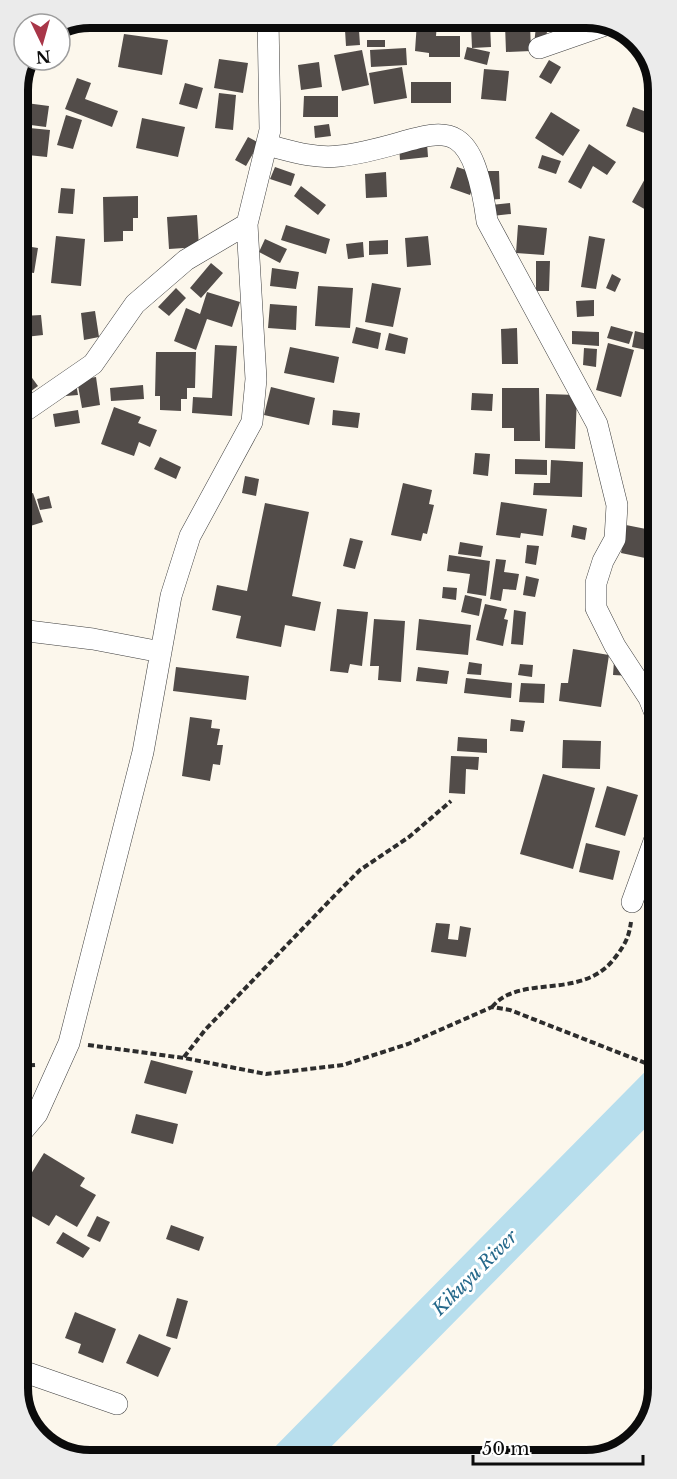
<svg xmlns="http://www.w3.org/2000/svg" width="677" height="1479" viewBox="0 0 677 1479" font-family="'Libre Baskerville',serif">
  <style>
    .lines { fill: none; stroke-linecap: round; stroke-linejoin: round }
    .river { stroke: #b7deed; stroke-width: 40 }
    .building { fill: #524c49 }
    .street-casing { stroke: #3e3e3e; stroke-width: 22 }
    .path { stroke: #2d2d2d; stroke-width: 4; stroke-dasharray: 6 3; stroke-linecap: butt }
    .street { stroke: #fff; stroke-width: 21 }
    .labels { text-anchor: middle; stroke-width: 6; stroke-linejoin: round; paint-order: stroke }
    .water-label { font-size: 18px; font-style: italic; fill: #26698b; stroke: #fff }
    .rim { fill: none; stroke: #0b0b0b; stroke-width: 8 }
  </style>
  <rect width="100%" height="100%" fill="#fcf7ec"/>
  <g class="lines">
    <path class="river" d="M291,1459L658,1087"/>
  </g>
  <path class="building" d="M537,18H549L545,45L534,44Z
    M557,18H583L580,25Z
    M417,22L437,23L436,36H460V57H429V53L415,51Z
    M530,24L531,51L506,52L505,25Z
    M490,25L491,47L472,48L471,26Z
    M345,30H359L360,45L346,46Z
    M124,34L168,40L162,75L118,67Z
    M367,40H385V47H367Z
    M467,47L490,52L487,65L464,59Z
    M406,48L407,65L371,67L370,50Z
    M362,50L369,85L342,91L334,55Z
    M219,59L248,63L243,93L214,88Z
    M549,60L561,67L551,84L539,77Z
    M319,62L322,87L301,90L298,65Z
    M402,67L407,98L374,104L369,73Z
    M484,69L509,71L506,101L481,99Z
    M77,78L91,83L85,99L118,111L112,127L65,109Z
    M411,82H451V103H411Z
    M185,83L203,88L197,109L179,104Z
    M219,93L236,95L233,130L215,128Z
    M304,96H338V117H303Z
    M26,103L49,106L46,127L23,124Z
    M633,107L655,115V137L626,126Z
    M551,112L580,130L563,156L535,138Z
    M66,115L82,120L73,149L57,145Z
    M142,118L185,127L178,157L136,148Z
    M329,124L331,136L315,138L314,126Z
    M19,127L50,130L47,157L18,154Z
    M248,137L259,143L246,166L235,160Z
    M427,143L428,157L400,160L399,146Z
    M589,144L616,162L607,175L593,166L581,189L568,182Z
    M542,155L561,161L556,174L538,168Z
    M275,167L295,174L291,186L270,179Z
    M457,167L478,174L470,195L450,188Z
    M651,168L655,171V215L632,202Z
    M487,171H499L500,199L487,200Z
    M386,172L387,197L366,198L365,174Z
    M301,186L326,205L318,215L294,196Z
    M61,188L75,189L73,214L58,213Z
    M138,196V218H133V231H123V241L104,242L103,197Z
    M510,203L511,214L492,216L491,205Z
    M197,215L199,247L169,249L167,217Z
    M286,225L330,239L326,254L281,240Z
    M518,225L547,228L544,255L516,253Z
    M56,236L85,239L81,286L51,283Z
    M428,236L431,265L407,267L405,238Z
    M589,236L605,239L596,289L581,287Z
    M265,239L287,249L280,263L259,252Z
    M388,240V254L369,255V241Z
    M363,242L364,257L348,259L346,244Z
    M19,245L38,248L34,273L19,271Z
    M536,261H550L549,291H536Z
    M211,263L223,273L201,298L190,288Z
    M272,268L299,272L296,289L270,286Z
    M612,274L621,279L615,292L606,288Z
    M372,283L401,288L393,327L365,322Z
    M318,286L353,288L350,328L315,326Z
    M176,288L186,298L169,316L158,307Z
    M207,292L240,302L232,327L207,319L196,350L174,341L186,308L200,314Z
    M594,300V316L577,317L576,301Z
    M270,304L297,306L296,330L268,328Z
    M95,311L99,337L84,340L81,313Z
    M41,315L43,335L25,337L23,316Z
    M611,326L633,332L629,344L607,338Z
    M356,327L381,333L378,349L352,343Z
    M517,328L518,364H502L501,329Z
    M572,331L599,332V346L572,344Z
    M635,331L656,336L652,351L632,347Z
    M389,333L408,338L405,354L385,350Z
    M608,343L634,350L621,397L596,390Z
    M215,345L237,346L232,416L192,413L193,397L212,398Z
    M290,347L339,357L334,383L284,373Z
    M584,348L597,349L596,367L583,365Z
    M156,352H196L195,388H187V399H181V411L160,410V396H155Z
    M24,367L38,386L19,400V371Z
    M96,377L100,405L82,408L77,380Z
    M76,383L78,395L66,396L64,385Z
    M143,385L144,399L111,401L110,388Z
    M271,387L315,398L309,425L264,415Z
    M502,388H539L540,441H514V428H502Z
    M472,393L493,394L492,411L471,410Z
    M546,394L577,395L575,449L545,448Z
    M114,407L141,417L138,423L157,430L150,447L139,442L134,456L101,444Z
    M78,410L80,423L55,427L53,414Z
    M333,410L360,413L358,428L332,425Z
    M475,453L490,454L488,476L473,474Z
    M160,457L181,467L176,479L154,469Z
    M515,459L547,460V475L515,474Z
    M551,460L583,462L582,497L533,495L534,483H550Z
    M245,476L259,479L256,496L242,493Z
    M403,483L432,490L429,504L434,505L427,534L423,533L421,541L391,535Z
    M33,493L43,522L24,528L19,514V497Z
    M49,496L52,508L40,510L37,499Z
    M501,502L547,509L543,536L521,533L520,538L496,535Z
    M265,503L309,512L292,596L321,602L315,631L285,625L281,647L236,638L241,616L212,610L217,585L247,591Z
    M573,525L587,528L585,540L571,537Z
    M626,525L656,531L650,559L621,553Z
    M350,538L363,541L355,569L343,566Z
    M460,542L483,546L481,557L458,554Z
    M527,545L539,546L536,565L525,563Z
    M449,555L490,561L486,596L467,593L470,574L447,571Z
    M20,559L26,577L20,579Z
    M496,559L506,560L504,572L519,574L516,590L503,589L501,601L490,599Z
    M526,576L539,579L535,597L523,595Z
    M24,581L27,592L20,594V582Z
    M443,587L457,588L456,600L442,598Z
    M465,595L482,599L479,616L461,612Z
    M485,604L507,609L504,619L508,620L503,646L476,640Z
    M337,609L368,612L362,666L350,664L348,673L330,671Z
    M514,610L526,612L523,645L511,644Z
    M374,619L405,621L401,682L378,680L379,666H370Z
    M419,619L471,625L468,655L416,650Z
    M573,649L609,655L601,707L559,701L561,683H568Z
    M614,661L632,676L613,675Z
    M469,662L482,664L481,675L467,674Z
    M520,664L533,665L532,677L518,675Z
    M176,667L249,676L246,700L173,691Z
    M418,667L449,671L447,684L416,681Z
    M466,678L512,683L511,698L464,693Z
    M521,683L545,684L544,703L519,702Z
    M190,717L212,720L211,728L220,729L217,745H223L220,765L213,764L210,781L182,776Z
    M511,719L525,721L523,732L510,731Z
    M458,737L487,739V753L457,751Z
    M563,740L601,741L600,769L562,768Z
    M451,756L479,757L478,770L466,769L465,794L449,793Z
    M543,774L595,788L573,869L520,854Z
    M607,786L638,795L625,836L595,827Z
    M586,843L620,851L613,880L579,872Z
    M436,923L450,924L448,939L458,940L460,926L471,928L466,957L431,952Z
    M151,1060L193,1071L186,1094L144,1083Z
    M136,1114L178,1124L173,1144L131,1133Z
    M44,1153L85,1178L80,1186L96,1195L77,1227L56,1215L49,1226L21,1210V1190Z
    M97,1216L110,1222L100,1242L87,1236Z
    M171,1225L204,1237L199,1251L166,1239Z
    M63,1232L90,1248L83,1258L56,1243Z
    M177,1298L188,1301L177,1339L166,1336Z
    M75,1312L116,1329L103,1363L78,1353L81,1344L65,1338Z
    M139,1334L171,1348L158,1377L126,1363Z"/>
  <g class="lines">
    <g class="street-casing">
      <path id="street" d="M539,48L608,24
        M267,145C291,151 314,159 339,156C430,146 469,88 487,221L597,424L617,505L615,539L603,561L596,583V608L615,646L649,698L657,718
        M19,415L93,364L135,304L186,260L247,224
        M20,630L93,639L161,652
        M632,902L657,833
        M21,1133L37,1114L69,1043L143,752L171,596L190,536L252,422L256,379L247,224L270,130L268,18
        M22,1371L117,1404"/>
    </g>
    <path class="path" d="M492,1007C521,972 584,1003 617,955C626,943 629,936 631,922
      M88,1045L184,1058L266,1074L343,1065L408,1044L492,1007L510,1010L658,1068
      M184,1057L205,1030L337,893L360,870L409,837L451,801
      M21,1066L35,1065"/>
    <use href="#street" class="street"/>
  </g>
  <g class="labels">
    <g class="water-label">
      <text transform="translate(475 1273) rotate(-45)" y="6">Kikuyu River</text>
    </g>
  </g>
  <path d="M0 0H677V1479H0ZM90 28H586A62 62 0 0 1 648 90V1388A62 62 0 0 1 586 1450H90A62 62 0 0 1 28 1388V90A62 62 0 0 1 90 28Z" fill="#ebebeb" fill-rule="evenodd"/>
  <path class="rim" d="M90 28H586A62 62 0 0 1 648 90V1388A62 62 0 0 1 586 1450H90A62 62 0 0 1 28 1388V90A62 62 0 0 1 90 28Z"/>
  <g transform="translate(42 42) rotate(175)"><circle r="28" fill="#ffffff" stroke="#9d9d9d" stroke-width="1.5"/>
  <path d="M0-4.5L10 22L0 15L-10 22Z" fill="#a83648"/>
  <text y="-9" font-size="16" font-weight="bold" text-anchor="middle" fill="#0b0b0b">N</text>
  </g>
  <path d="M473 1455v9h170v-9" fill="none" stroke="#0b0b0b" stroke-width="3"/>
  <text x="482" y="1455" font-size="18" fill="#0b0b0b" stroke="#ffffff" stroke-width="4.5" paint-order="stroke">50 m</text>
</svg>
